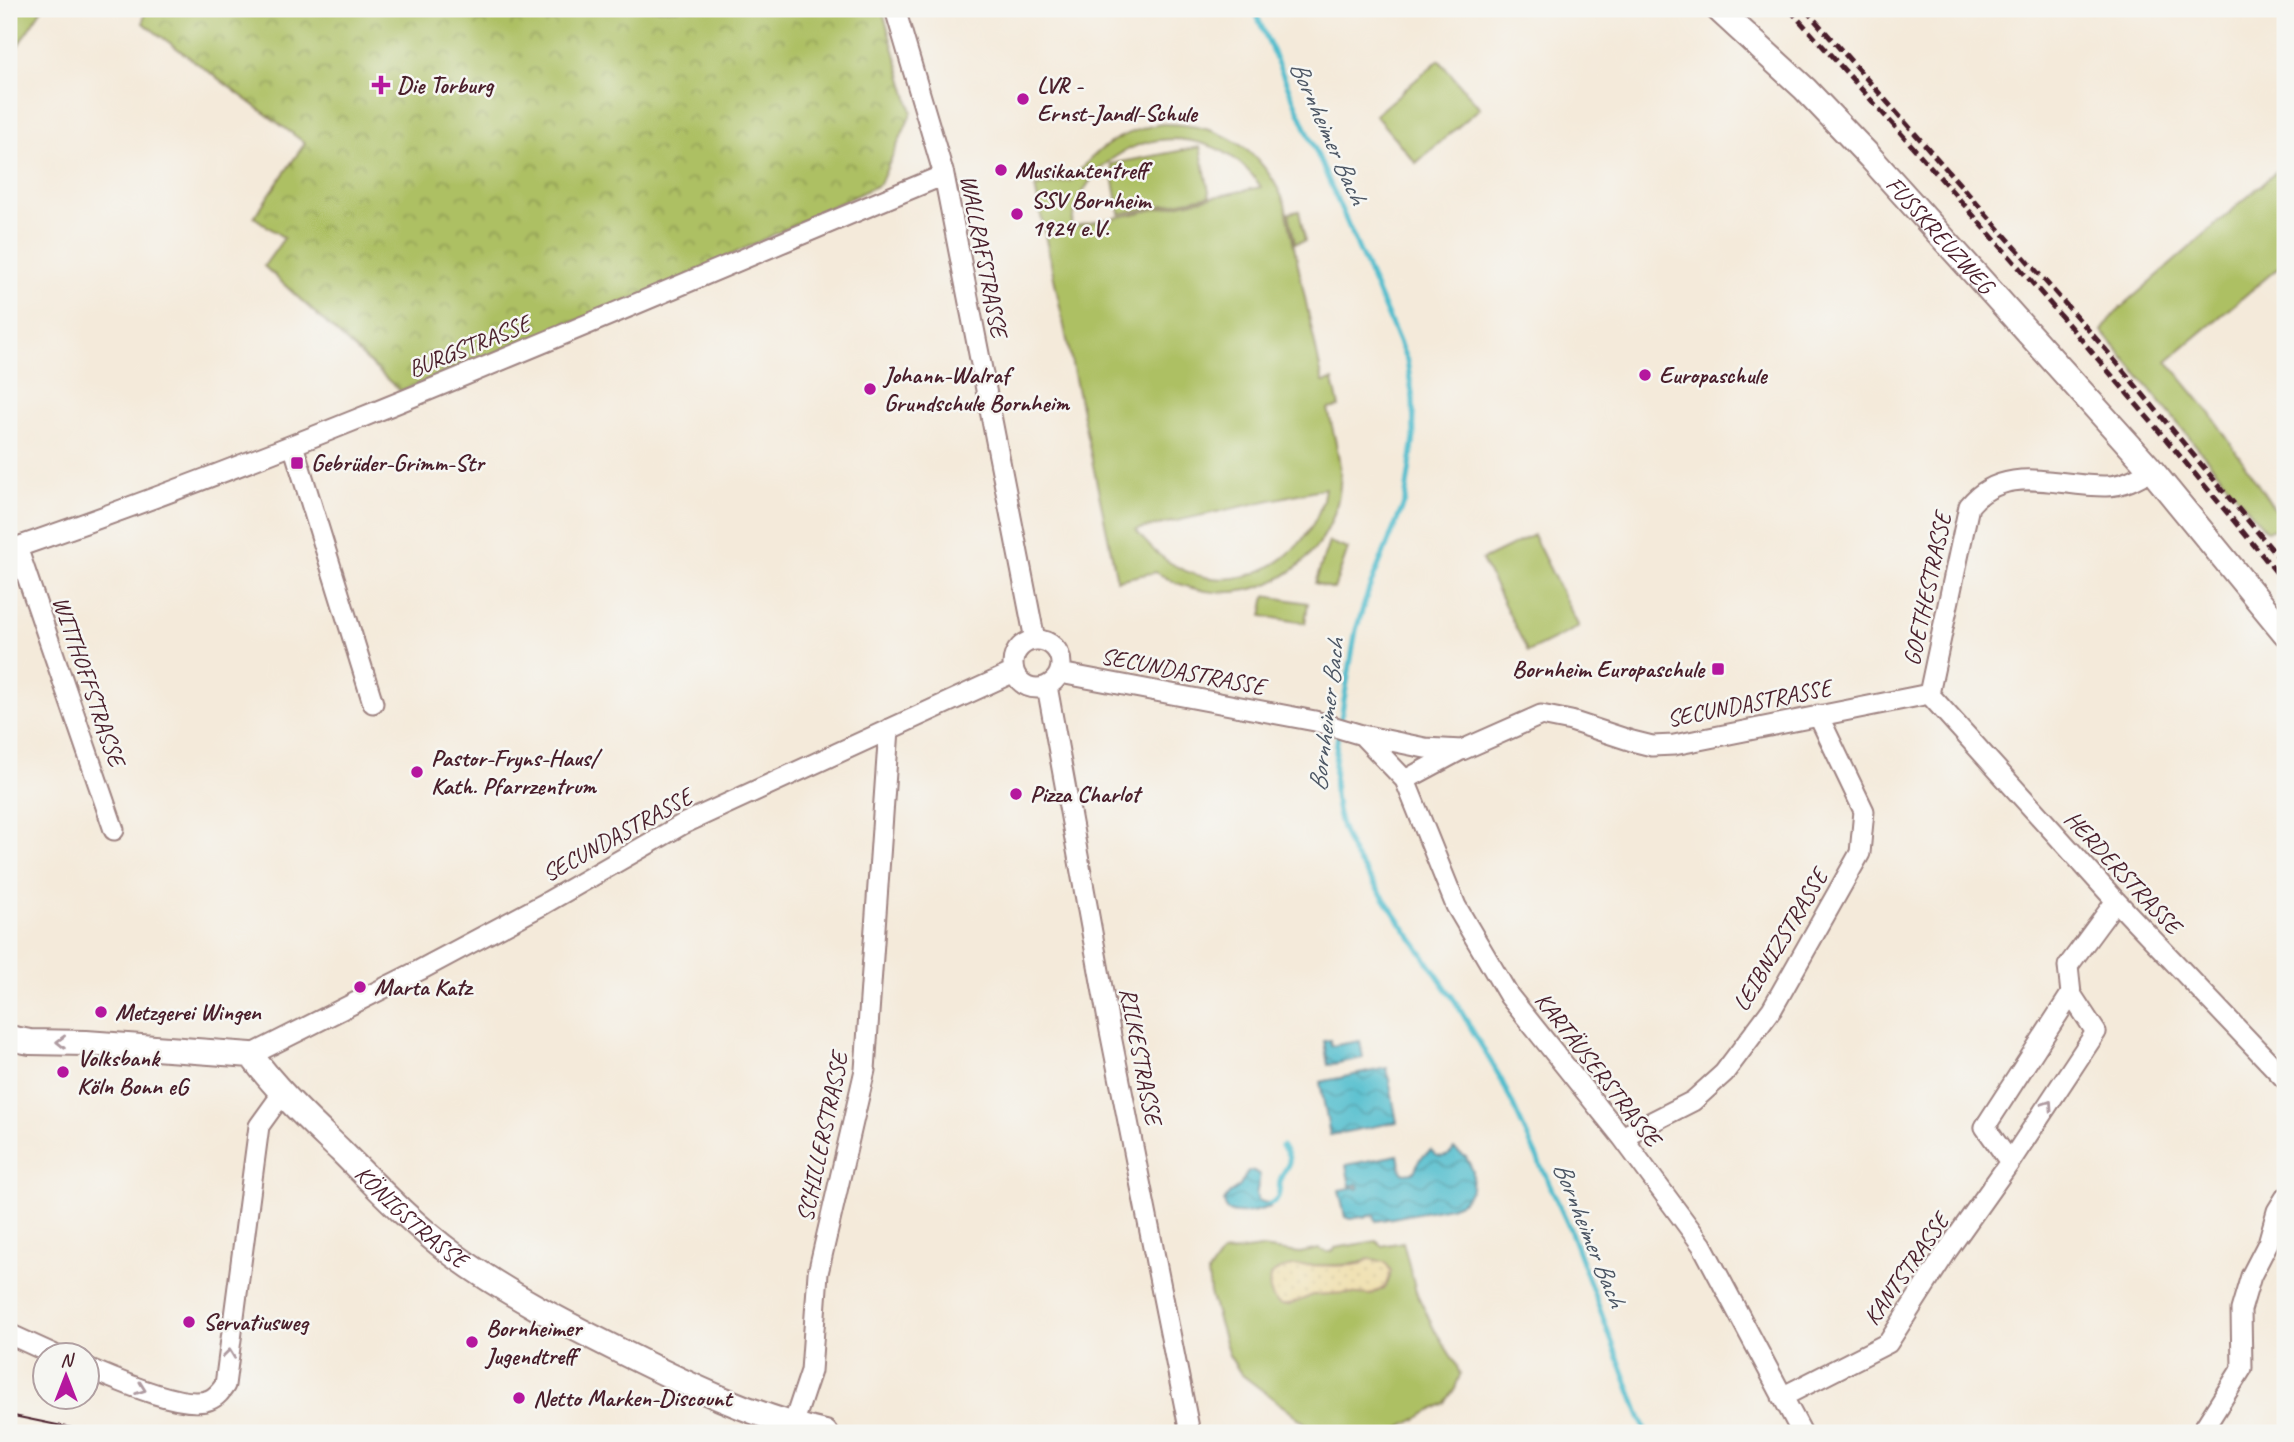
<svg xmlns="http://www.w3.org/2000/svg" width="2294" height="1442" viewBox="0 0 2294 1442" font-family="Caveat,sans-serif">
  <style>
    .grass { fill: #adc064; stroke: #7c7048; stroke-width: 2; fill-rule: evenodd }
    .sand { fill: url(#sand-dots); stroke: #9c7c64; stroke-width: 2 }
    .park { fill: url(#park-crowns); stroke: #7c7048; stroke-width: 2 }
    .water { fill: url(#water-waves); stroke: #4e6e7c; stroke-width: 2 }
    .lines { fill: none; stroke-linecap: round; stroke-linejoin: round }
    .stream { stroke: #51bdcd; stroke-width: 5 }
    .minor-casing { stroke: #9f8482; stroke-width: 23 }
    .tertiary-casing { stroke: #9f8482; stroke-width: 28 }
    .minor { stroke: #fff; stroke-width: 19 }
    .tertiary { stroke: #fff; stroke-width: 24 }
    .tram { stroke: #4a1f2b; stroke-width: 2 }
    .rail { stroke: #4a1f2b; stroke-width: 5; stroke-dasharray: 10 5; stroke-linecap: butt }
    .oneway { stroke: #ae9aa0 }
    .poi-dot { fill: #b5179e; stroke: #f6f6f2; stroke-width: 2.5 }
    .labels { text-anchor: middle; stroke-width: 5; stroke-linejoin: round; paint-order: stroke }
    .poi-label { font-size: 24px; font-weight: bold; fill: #4a1f2b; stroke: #f6f6f2; text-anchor: start }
    .street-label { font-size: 24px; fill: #4a1f2b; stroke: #f6f6f2 }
    .water-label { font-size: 26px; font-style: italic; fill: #4c5664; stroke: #f6f6f2 }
  </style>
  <defs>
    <pattern id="sand-dots" width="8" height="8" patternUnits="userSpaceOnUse" patternTransform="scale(1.75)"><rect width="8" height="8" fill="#eeda9e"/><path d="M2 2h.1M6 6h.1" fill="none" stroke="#cebb88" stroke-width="1.8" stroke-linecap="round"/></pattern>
    <pattern id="park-crowns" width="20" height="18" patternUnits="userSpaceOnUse" patternTransform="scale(1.75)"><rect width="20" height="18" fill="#adc064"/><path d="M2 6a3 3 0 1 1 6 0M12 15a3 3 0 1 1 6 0" fill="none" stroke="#8f9b53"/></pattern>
    <pattern id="water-waves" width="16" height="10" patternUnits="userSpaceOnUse" patternTransform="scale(1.75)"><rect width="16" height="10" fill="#51bdcd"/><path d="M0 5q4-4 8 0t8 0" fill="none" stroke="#4599a7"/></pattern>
  </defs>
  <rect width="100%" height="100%" fill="#f6f6f2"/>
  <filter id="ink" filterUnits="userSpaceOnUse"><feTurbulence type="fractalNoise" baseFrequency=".0143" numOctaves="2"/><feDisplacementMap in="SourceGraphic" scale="14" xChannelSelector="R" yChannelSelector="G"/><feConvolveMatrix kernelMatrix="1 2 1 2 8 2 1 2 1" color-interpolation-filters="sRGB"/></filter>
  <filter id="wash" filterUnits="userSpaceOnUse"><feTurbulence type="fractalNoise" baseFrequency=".00686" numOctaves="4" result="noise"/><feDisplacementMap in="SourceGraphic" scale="28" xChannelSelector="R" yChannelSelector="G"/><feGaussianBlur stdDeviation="1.57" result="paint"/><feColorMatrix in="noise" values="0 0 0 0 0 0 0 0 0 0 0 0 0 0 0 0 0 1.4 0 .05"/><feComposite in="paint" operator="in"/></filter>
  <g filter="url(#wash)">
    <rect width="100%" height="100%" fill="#f4eada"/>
    <path class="grass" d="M9,9H42L9,59Z
      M1439,60L1480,108L1416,163L1375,115Z
      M1161,124C1221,123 1262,148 1285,204L1323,382L1333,380L1339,407L1328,409C1334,437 1344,466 1339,494C1324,581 1229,619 1156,572L1117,580L1035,187L1073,180C1095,148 1122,131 1161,124ZM1175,139C1211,141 1241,156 1261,187L1071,227C1080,175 1122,139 1175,139ZM1325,488C1318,544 1262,588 1205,577C1176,571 1153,553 1136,530Z
      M1200,147L1210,196L1120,214L1111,164Z
      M2285,164V262L2167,361L2211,414L2285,525V528L2266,531L2102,331L2116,312Z
      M1299,211L1305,241L1295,243L1289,213Z
      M1533,535L1579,627L1528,652L1482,560Z
      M1329,542L1348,549L1334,589L1315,583Z
      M1266,596L1308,603L1305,623L1262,616Z
      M1376,1241L1382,1246L1403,1242L1416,1292L1434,1329L1456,1364L1460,1375L1455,1388L1445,1403L1391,1433H1318L1241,1374L1229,1355L1210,1293L1208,1273L1222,1253L1261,1248L1300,1253L1319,1249C1324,1252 1333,1254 1335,1248ZM1369,1259L1377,1260L1390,1276C1388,1282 1387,1287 1381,1290C1372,1295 1364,1294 1354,1293C1333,1291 1307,1292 1289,1305L1271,1294L1270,1276C1299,1256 1339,1273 1369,1259Z"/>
    <path class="sand" d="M1369,1259L1385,1262L1391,1271L1385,1287L1370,1295L1346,1293L1313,1295L1289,1305H1281C1270,1299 1268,1288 1270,1276C1286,1257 1336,1270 1359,1264C1362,1264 1365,1261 1369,1259Z"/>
    <path class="park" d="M145,9H882L912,112L880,184L672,283L400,391L264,266L284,238L254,217L305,143L143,23Z"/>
    <path class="water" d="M1330,1040L1331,1046L1360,1041L1363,1058L1328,1065L1324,1041Z
      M1387,1068L1397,1122L1330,1135L1320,1082Z
      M1454,1149L1466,1157L1473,1171L1472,1189L1462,1202L1450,1207L1376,1221L1374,1215L1350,1219L1345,1217L1339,1190L1355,1187L1358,1189L1359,1187L1357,1184L1350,1186L1346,1165L1398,1155L1401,1171L1405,1173L1414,1172L1420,1159L1431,1150C1437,1159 1448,1159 1454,1149Z
      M1248,1171H1253L1259,1174C1262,1186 1246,1201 1269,1203L1270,1207C1256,1211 1240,1217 1226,1210L1224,1201L1229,1194L1240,1186Z"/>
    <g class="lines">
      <path class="stream" d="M1254,9L1394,330L1407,361L1413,399L1414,437L1405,501L1369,589L1356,630L1340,724
        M1338,733C1332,779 1331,814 1354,855L1455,1001L1501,1079L1569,1227L1646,1433
        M1269,1204C1282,1199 1278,1192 1280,1181C1283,1166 1298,1164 1282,1146"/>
    </g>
  </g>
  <g filter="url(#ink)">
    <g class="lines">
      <g class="minor-casing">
        <path id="minor" d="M895,9L944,175L1035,640
          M293,445L373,703
          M17,547L114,830
          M9,550C326,441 633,303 944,175
          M1013 664a24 24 0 1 1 48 0a24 24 0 1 1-48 0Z
          M1060,673L1315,721L1362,735L1425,748L1462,750L1541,715L1571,721L1632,741L1652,746L1674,745L1929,694
          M1047,686L1110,1031L1190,1433
          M1929,694L2116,901L2285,1079
          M1929,694L1969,506C2005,462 2058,487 2106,486C2123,486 2137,478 2151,470
          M1362,735L1405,780L1456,906L1509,996L1622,1137L1702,1245L1802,1433
          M1405,780L1459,751
          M251,1055L420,970L542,905L683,824L1014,672
          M1622,1137L1693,1101L1724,1073L1772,1009L1860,853L1864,811L1818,715
          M2010,1162L2096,1032L2071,994
          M9,1334L53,1354
          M88,1368C114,1379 183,1410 209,1400C217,1397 221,1391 225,1385L259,1126L282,1094
          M1782,1397L1888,1343L1947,1251L2010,1162L1985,1127L2071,994L2068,966L2116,901
          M784,1433L796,1416L811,1371L818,1273L865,1070L889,729
          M2201,1433L2242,1368L2241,1310L2251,1276L2268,1243L2277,1211L2285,1198"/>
      </g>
      <g class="tertiary-casing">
        <g id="tertiary">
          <path id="s1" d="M1718,9L1805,89L1870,157L2149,467L2285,633"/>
          <path id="s2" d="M9,1038L30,1042L86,1043L251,1055C277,1091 309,1120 341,1151C377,1187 413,1225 454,1255C507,1294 566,1324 624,1353C688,1385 755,1417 825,1433"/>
        </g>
      </g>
      <use href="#minor" class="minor"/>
      <use href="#tertiary" class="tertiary"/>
      <path class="tram" d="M9,1415L96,1433"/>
      <path class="rail" d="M1789,9C1959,196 2125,387 2285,583
        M1805,9L2106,350L2285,565"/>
    </g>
    <defs><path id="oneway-chevron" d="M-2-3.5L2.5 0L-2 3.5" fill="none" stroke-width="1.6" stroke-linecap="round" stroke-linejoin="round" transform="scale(1.75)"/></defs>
    <g class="oneway">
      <use href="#oneway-chevron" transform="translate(61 1042) rotate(-179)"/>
      <use href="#oneway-chevron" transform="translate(2048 1105) rotate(-56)"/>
      <use href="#oneway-chevron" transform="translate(229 1354) rotate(-83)"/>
      <use href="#oneway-chevron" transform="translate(141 1389) rotate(20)"/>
    </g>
  </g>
  <g class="poi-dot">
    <path d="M377.5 74.5h7v7h7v7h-7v7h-7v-7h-7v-7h7z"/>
    <circle cx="1023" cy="99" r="7"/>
    <circle cx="1001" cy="170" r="7"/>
    <circle cx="1017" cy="214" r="7"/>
    <circle cx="1645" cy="375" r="7"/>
    <circle cx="870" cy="389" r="7"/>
    <rect x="290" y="456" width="14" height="14" rx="3.5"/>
    <rect x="1711" y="662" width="14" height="14" rx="3.5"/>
    <circle cx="417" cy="772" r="7"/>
    <circle cx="1016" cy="794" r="7"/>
    <circle cx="360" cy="987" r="7"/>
    <circle cx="101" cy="1012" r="7"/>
    <circle cx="63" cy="1072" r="7"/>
    <circle cx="189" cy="1322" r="7"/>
    <circle cx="472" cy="1342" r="7"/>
    <circle cx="519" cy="1398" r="7"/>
  </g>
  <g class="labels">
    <g class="poi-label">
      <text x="397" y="93">Die Torburg</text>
      <text x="1037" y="93">LVR -<tspan x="1037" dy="28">Ernst-Jandl-Schule</tspan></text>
      <text x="1015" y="178">Musikantentreff</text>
      <text x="1031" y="208">SSV Bornheim<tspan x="1031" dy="28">1924 e.V.</tspan></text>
      <text x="884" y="383">Johann-Walraf<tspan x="884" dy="28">Grundschule Bornheim</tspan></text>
      <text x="1659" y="383">Europaschule</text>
      <text x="311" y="471">Gebrüder-Grimm-Str</text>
      <text x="1704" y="677" text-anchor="end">Bornheim Europaschule</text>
      <text x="431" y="766">Pastor-Fryns-Haus/<tspan x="431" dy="28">Kath. Pfarrzentrum</tspan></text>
      <text x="1030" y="802">Pizza Charlot</text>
      <text x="374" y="995">Marta Katz</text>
      <text x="115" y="1020">Metzgerei Wingen</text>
      <text x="77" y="1066">Volksbank<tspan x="77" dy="28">Köln Bonn eG</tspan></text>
      <text x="203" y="1330">Servatiusweg</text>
      <text x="486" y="1336">Bornheimer<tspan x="486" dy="28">Jugendtreff</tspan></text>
      <text x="533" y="1406">Netto Marken-Discount</text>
    </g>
    <g class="street-label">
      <text dy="8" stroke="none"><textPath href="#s1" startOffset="317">FUSSKREUZWEG</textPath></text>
      <text transform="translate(984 256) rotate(79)" y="8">WALLRAFSTRASSE</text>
      <text transform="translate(469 346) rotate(-22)" y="8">BURGSTRASSE</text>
      <text transform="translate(1927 589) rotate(-78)" y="8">GOETHESTRASSE</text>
      <text transform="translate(1183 671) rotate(11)" y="8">SECUNDASTRASSE</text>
      <text transform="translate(89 681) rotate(71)" y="8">WITTHOFFSTRASSE</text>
      <text transform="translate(1749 703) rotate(-11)" y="8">SECUNDASTRASSE</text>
      <text transform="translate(617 835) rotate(-29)" y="8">SECUNDASTRASSE</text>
      <text transform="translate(2123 872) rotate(47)" y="8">HERDERSTRASSE</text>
      <text transform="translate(1780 940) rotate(-59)" y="8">LEIBNIZSTRASSE</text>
      <text transform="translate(1141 1056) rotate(79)" y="8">RILKESTRASSE</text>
      <text transform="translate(1598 1069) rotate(52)" y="8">KARTÄUSERSTRASSE</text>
      <text transform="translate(822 1137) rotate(-78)" y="8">SCHILLERSTRASSE</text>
      <text dy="8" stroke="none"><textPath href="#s2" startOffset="471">KÖNIGSTRASSE</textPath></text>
      <text transform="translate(1906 1269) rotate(-55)" y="8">KANTSTRASSE</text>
    </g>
    <g class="water-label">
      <text transform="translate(1329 132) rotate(66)" y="9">Bornheimer Bach</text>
      <text transform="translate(1326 715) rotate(-83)" y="9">Bornheimer Bach</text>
      <text transform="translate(1590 1234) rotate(68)" y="9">Bornheimer Bach</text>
    </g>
  </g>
  <rect width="2294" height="1442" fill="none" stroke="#f6f6f2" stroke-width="35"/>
  <g transform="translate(66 1376)"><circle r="33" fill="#f6f6f2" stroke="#b1a0a2" stroke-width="2"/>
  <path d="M0-5L12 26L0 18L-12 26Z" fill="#b5179e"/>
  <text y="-10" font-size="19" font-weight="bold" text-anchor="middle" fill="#4a1f2b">N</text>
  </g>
</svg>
